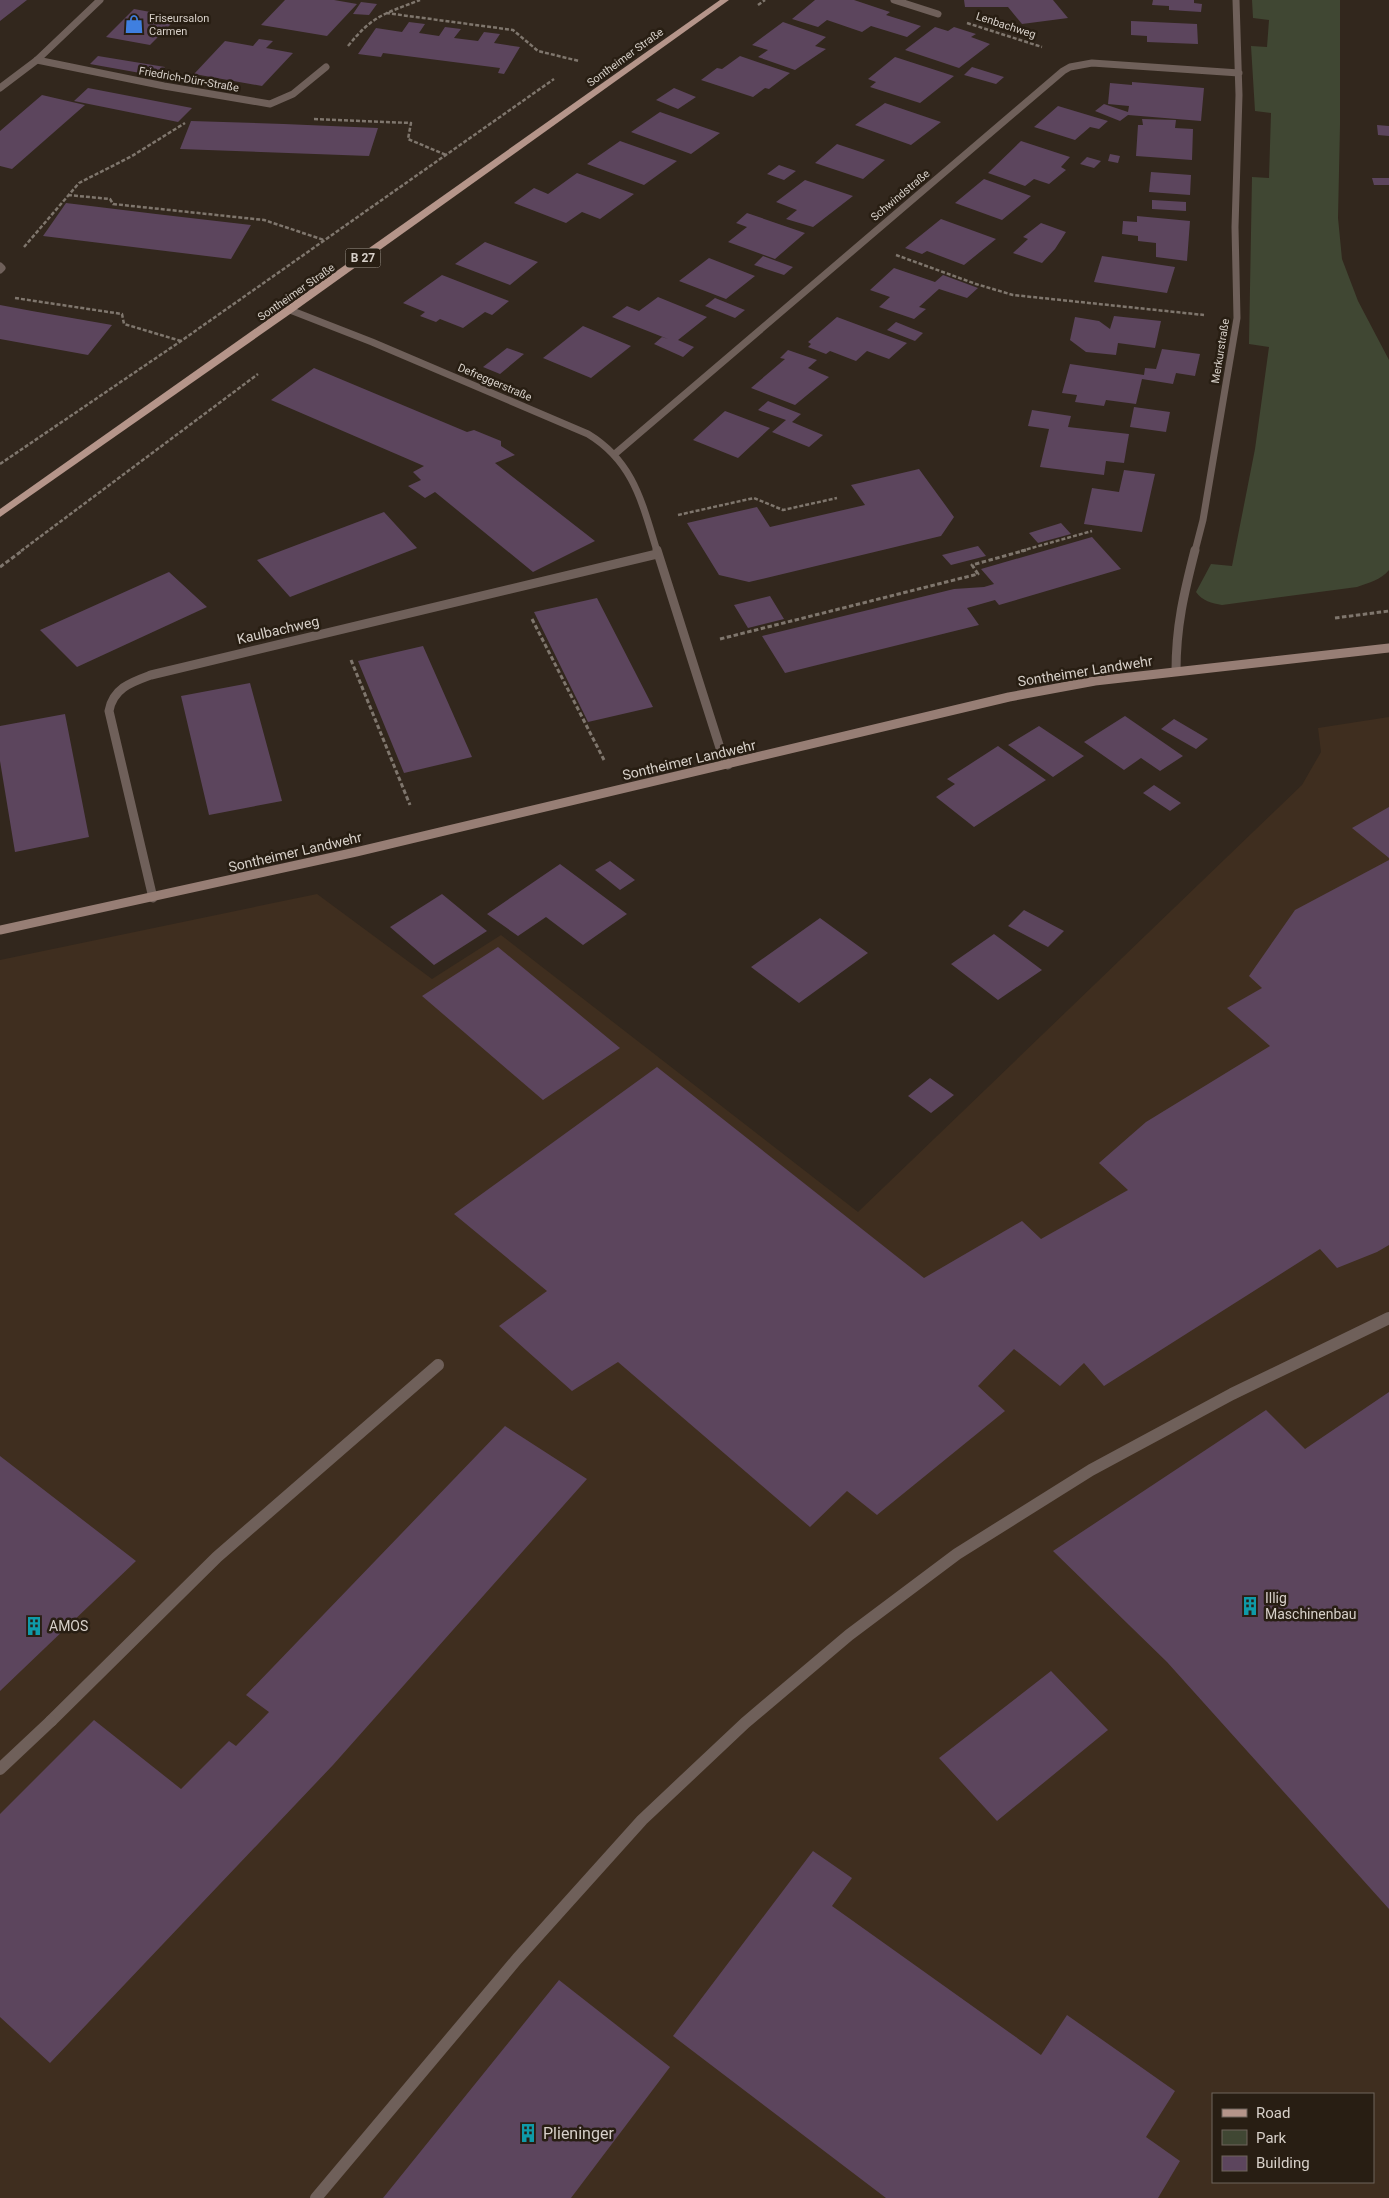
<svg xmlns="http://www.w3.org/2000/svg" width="1389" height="2198" viewBox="0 0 1389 2198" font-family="Roboto,sans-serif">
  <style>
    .built { fill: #3f2e1f; fill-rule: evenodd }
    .green { fill: #404733 }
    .building { fill: #5c455d }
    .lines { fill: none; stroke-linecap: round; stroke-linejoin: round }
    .path-far1 { stroke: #7f766d; stroke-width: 2.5; stroke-dasharray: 4 2; stroke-linecap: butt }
    .path { stroke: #7f766d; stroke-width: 3; stroke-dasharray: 4.5 2.5; stroke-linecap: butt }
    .lane-far1 { stroke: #6f605a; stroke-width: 7 }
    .lane { stroke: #6f605a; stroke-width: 12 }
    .street-far2 { stroke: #6f605a; stroke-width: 7 }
    .street-far1 { stroke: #6f605a; stroke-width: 9 }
    .street { stroke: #6f605a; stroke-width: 12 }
    .secondary { stroke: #977e75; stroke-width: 9 }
    .primary { fill: #b5958a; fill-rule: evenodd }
    .labels { text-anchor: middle; stroke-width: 5; stroke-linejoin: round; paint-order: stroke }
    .far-poi-label { font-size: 11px; fill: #d7d0c9; stroke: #281e13; text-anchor: start }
    .far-street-label { font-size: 11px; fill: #d7d0c9; stroke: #281e13 }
    .shield { fill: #281e13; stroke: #a29b92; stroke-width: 1 }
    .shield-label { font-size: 12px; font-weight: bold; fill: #d7d0c9 }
    .street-label { font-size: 14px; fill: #d7d0c9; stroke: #281e13 }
    .poi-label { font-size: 14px; fill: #d7d0c9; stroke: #281e13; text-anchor: start }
    .near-poi-label { font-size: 16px; fill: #d7d0c9; stroke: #281e13; text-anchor: start }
  </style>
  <rect width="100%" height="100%" fill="#32271d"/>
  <path class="built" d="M1389,717V2198H0V960L317,894L432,979L501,935L858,1212L1302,785L1321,752L1318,728ZM1213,2094H1373V2182H1213Z"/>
  <path class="green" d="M1252,0H1340V125L1338,218L1342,259L1358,301L1389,360V570C1381,580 1368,583 1357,587L1222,605C1212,603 1202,601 1196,592L1211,564L1232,566L1255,449L1269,347L1249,344L1252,177L1269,178L1271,113L1255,111L1251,46L1267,47L1269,20L1253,18Z"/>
  <path class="building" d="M0,0H27L0,21Z
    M285,0H334L357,4L327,36L261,25Z
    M815,0H854L890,12L886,15L921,26L907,37L871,26L862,32L827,20L818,27L792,19Z
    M964,0H1053L1068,18L1022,24L1008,7H965Z
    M1153,0H1194V3L1202,4L1201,12L1169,10V6L1152,5Z
    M361,2L377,4L369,15L353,14Z
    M134,9L178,17L150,45L106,37Z
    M1131,21L1197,24L1198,44L1147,42V36L1131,35Z
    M409,22L425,24L419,33L439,36L445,27L461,29L454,38L478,41L484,32L500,34L494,43L520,47L504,74L498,73L500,68L383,53L381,57L358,54L376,28L402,32Z
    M783,22L826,37L815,46L826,49L795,70L758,57L768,50L752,45Z
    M935,27L948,31L954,27L976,34L971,37L990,44L959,68L905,50Z
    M259,39L273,41L266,48L293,53L262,86L194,74L225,41L253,46Z
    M98,56L165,67L157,76L90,64Z
    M740,56L790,73L769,89L765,88L753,97L701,80L717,68L722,69Z
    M895,57L954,76L920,103L870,87L876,82L868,79Z
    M972,67L1004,77L996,84L964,75Z
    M1132,82L1204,88L1201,121L1128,115L1120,121L1095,111L1104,104L1128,112L1129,106L1108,104L1110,83L1132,85Z
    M88,88L192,108L178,122L74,101Z
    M674,88L696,97L678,109L656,100Z
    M42,95L85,105L12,169L0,166V131Z
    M885,103L941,122L911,145L855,125Z
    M1058,106L1108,121L1099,129L1090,127L1075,140L1034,127Z
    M660,112L720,133L691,154L631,132Z
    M1142,119L1176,120L1175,128L1193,129L1192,160L1136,156L1138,125H1143Z
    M191,121L284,124L378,128L369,156L180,149Z
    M1377,125L1389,126V136L1378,135Z
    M620,141L677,161L644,185L587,164Z
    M1021,141L1070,157L1061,167L1066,170L1049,184L1034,179L1025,186L988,173Z
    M837,144L885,160L863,179L815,163Z
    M1110,154L1120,156L1118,163L1108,161Z
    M1087,157L1101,161L1094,168L1080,164Z
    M779,165L796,171L784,180L767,174Z
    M1151,172L1191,175L1190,195L1149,192Z
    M577,173L634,194L600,219L582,212L566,223L514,203L534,188L548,194Z
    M1372,178H1389V185H1374Z
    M984,179L1031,196L1002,220L955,203Z
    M805,180L853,196L813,227L786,219L797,210L776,202Z
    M1152,200L1186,202V211L1152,209Z
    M66,203L156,214L251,225L231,259L43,236Z
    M747,213L805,233L775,259L728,242L747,227L736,223Z
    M1137,216L1190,221L1187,261L1156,257V243L1138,241V236L1122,234L1123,221L1137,222Z
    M941,219L996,239L964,265L927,251L922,254L905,248Z
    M1041,223L1066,232L1055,249L1042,263L1013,253L1028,239L1023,237Z
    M485,242L538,262L510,285L455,264Z
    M763,256L793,267L784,275L754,265Z
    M1102,256L1175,267L1167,293L1094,282Z
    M709,258L755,276L726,299L679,281Z
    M894,268L935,282L943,275L978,288L967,298L939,289L919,307L926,309L914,319L879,307L890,297L870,290Z
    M442,275L509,301L492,315L485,312L463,328L440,319L436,322L420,316L425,312L403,303Z
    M658,297L707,317L678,340L694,347L683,357L654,344L662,337L668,339L612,317L627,306L639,311Z
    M715,298L745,310L735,318L705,306Z
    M0,305L32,311L112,325L88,355L0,339Z
    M1114,316L1161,321L1155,348L1118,343L1116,355L1086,352L1070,340L1075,317L1099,321L1110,329Z
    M837,317L907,343L889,359L867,351L856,361L830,351L826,354L808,347L811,344L808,342Z
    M896,322L923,333L915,341L887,330Z
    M583,326L631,346L591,378L543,358Z
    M507,348L524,354L500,374L483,367Z
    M1162,349L1200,354L1195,376L1176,373L1173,384L1142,379L1136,404L1106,400L1104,406L1075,402L1077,395L1062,393L1070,364L1144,375L1145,368L1156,369Z
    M788,350L817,360L808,368L829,377L795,405L751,388L785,359L780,358Z
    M314,368L467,432L474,430L501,441V446L515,455L495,463L595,541L533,572L435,492L425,498L408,486L421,480L413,472L424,466L271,400Z
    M768,401L801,414L792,422L823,435L809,447L772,432L786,420L758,410Z
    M1134,407L1170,412L1166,432L1130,427Z
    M1032,410L1071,416L1068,427L1129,434L1124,463L1106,461L1104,475L1040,467L1049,429L1028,426Z
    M725,411L770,428L738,458L693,440Z
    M919,469L954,517L941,536L749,582L719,575L687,523L757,507L770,527L865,505L851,485Z
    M1124,470L1155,474L1142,532L1084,524L1092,488L1119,492Z
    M384,512L417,548L290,597L257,560Z
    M1061,523L1071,534L1038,543L1029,533Z
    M1092,537L1121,569L999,605L995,600L967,608L979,625L785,673L762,636L954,589L984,587L994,584L981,569Z
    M978,546L986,556L951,565L942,555Z
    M169,572L207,607L77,667L40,630Z
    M770,596L784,619L748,628L734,605Z
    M597,598L653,707L588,722L534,612Z
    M423,646L472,757L404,773L358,661Z
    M250,683L282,801L209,815L181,696Z
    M65,714L89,837L15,852L0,761V726Z
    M1125,716L1183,756L1160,771L1141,758L1124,770L1084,742Z
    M1174,719L1208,739L1196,749L1161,729Z
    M1039,726L1084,756L1053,777L1008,745Z
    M998,746L1046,780L974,827L936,797L955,784L947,779Z
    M1154,785L1181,803L1170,811L1143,793Z
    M1389,807V858L1352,828Z
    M1389,860V1245L1377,1252L1337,1268L1320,1249L1104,1386L1084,1363L1060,1386L1014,1349L978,1386L1005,1411L877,1515L847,1491L810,1527L618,1362L572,1391L499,1326L547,1291L454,1214L657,1067L924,1278L1022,1221L1041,1239L1128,1190L1099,1163L1146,1122L1270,1046L1227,1008L1262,988L1249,976L1295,910Z
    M610,861L635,880L620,890L595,870Z
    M560,864L627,914L583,945L546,917L518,936L487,914Z
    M442,894L487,931L434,965L390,927Z
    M1024,910L1064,931L1048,947L1008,926Z
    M820,918L868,953L799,1003L751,967Z
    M994,934L1042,970L998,1000L951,964Z
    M498,947L620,1048L543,1100L422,996Z
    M930,1078L954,1095L931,1113L908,1096Z
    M1389,1392V1909L1167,1662L1053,1551L1266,1410L1305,1449Z
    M505,1426L587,1479L333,1765L50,2063L0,2017V1814L94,1720L181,1789L229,1741L236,1746L269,1712L246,1695Z
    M0,1456L136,1561L0,1691Z
    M1051,1671L1108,1730L997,1821L939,1758Z
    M813,1851L852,1878L832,1906L1041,2055L1067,2015L1175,2091L1146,2137L1180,2161L1158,2198H886L673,2036Z
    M559,1980L670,2067L571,2198H383Z"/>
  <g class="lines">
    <path class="path-far1" d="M758,5L765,0
      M386,13L513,30L538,51L579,61
      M967,23L1042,47
      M348,46C373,15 384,14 420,0
      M314,119L411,123L408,139L446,155
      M68,195L110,199L113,204L264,220L324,240
      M24,247L79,183L132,156L185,123
      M896,255L976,284L1013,295L1204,315
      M15,298L122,314L124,324L181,341
      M0,464L181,341L554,79
      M678,515L754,498L783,510L837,498
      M21,551L258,374
      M1021,551L1092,531"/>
    <path class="path" d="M0,567L23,550
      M1335,618L1389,611
      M532,619L604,760
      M720,639L978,574L972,565L1026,550
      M351,660L410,805"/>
    <path class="lane-far1" d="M894,0L938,14
      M37,60L164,86L270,104L293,94L326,67
      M0,266L2,268L0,270"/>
    <path class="lane" d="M51,1721L217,1557L438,1365
      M316,2198L517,1959L642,1820L745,1723L849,1635L957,1554L1091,1470L1232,1394L1389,1318"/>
    <path class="street-far2" d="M0,88L37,60L100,0
      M290,310L372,342L588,434C634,462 642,503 657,551
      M616,453L1063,71L1070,67L1092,63L1239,73
      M1195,551L1203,520L1237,318L1235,227L1239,95L1236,0"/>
    <path class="street-far1" d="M657,550L720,748L728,765
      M1176,671C1176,626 1184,593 1195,550
      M153,898L109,711C113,688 132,682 151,675L657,554"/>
    <path class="street" d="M0,1769L51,1721"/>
    <path class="secondary" d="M0,930L356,852L1009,697L1095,681L1389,648"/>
    <path class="primary" d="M720,0H729L293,312L0,517V509Z"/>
  </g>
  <defs>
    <g id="shop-bare" transform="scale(1.5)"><path d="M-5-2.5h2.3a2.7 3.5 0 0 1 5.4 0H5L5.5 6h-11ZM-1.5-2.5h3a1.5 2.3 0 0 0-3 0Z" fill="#3f7fe0" stroke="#281e13" stroke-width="2.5" paint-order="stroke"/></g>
    <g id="building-bare" transform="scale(1.5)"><path d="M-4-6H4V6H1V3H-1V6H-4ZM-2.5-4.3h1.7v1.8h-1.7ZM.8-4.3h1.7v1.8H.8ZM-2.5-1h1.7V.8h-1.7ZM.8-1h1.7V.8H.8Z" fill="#0f9aa8" stroke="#281e13" stroke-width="2.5" paint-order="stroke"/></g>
  </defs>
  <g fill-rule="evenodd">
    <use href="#shop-bare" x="134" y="24"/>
    <use href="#building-bare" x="1250" y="1606"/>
    <use href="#building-bare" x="34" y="1626"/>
    <use href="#building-bare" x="528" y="2133"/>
  </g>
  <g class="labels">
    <g class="far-poi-label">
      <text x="149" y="22">Friseursalon<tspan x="149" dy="13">Carmen</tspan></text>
    </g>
    <g class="far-street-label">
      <text transform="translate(1006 25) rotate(18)" y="4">Lenbachweg</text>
      <text transform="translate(625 57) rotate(-36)" y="4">Sontheimer Straße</text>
      <text transform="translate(189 79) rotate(10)" y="4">Friedrich-Dürr-Straße</text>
      <text transform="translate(900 195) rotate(-40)" y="4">Schwindstraße</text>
      <text transform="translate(296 292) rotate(-35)" y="4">Sontheimer Straße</text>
      <text transform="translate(1220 351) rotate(-81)" y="4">Merkurstraße</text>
      <text transform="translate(495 382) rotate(23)" y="4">Defreggerstraße</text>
    </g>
    <rect class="shield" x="345.5" y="248.5" width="35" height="19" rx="4"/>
    <g class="shield-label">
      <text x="363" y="262">B 27</text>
    </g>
    <g class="street-label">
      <text transform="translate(278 630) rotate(-13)" y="5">Kaulbachweg</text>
      <text transform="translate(1085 671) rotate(-9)" y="5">Sontheimer Landwehr</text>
      <text transform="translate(689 760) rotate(-13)" y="5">Sontheimer Landwehr</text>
      <text transform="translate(295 852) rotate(-13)" y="5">Sontheimer Landwehr</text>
    </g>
    <g class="poi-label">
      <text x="1265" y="1603">Illig<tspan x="1265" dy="16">Maschinenbau</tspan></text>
      <text x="49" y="1631">AMOS</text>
    </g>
    <g class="near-poi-label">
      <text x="543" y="2139">Plieninger</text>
    </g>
  </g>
  <rect x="1212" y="2093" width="162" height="90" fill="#281e13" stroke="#6e655c"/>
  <rect x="1222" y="2109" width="25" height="8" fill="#b5958a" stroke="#6e655c"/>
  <text x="1256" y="2118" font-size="15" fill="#d7d0c9">Road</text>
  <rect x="1222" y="2130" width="25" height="15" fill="#404733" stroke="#6e655c"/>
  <text x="1256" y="2143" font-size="15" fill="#d7d0c9">Park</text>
  <rect x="1222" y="2156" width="25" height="15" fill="#5c455d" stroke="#6e655c"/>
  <text x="1256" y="2168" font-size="15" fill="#d7d0c9">Building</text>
</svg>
